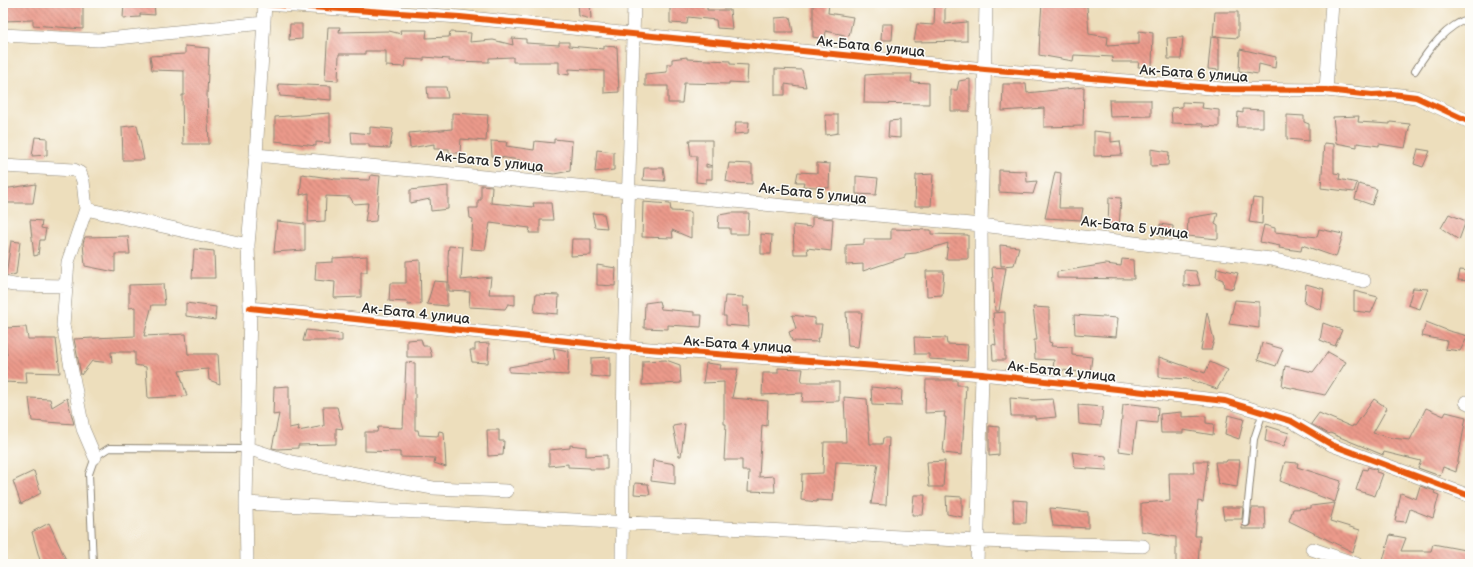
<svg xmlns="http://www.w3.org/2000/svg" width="1473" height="567" viewBox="0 0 1473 567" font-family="'Balsamiq Sans',sans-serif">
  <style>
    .building { fill: url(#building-back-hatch) }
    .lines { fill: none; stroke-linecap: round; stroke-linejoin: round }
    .service-casing { stroke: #8c8474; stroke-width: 8 }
    .minor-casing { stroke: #8c8474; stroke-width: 14 }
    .service { stroke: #fff; stroke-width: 6 }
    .minor { stroke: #fff; stroke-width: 13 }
    .cycleway-casing { stroke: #fdfcf7; stroke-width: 8 }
    .cycleway { stroke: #e8590c; stroke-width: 6 }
    .labels { text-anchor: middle; stroke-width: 3; stroke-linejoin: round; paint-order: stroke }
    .street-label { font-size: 14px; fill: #2b2b2b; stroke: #fdfcf7 }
  </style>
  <defs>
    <pattern id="building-back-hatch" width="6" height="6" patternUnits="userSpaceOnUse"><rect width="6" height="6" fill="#eb9a8b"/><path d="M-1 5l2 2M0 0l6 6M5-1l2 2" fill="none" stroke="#bf7e72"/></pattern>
  </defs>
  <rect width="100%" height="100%" fill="#fdfcf7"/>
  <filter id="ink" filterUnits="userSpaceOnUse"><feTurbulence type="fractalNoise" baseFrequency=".025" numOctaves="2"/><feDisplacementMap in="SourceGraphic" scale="8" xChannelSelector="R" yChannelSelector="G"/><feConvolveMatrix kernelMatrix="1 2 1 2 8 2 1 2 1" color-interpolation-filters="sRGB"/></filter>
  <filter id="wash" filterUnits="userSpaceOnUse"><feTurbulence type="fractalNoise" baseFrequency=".012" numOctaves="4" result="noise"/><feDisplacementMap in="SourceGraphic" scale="16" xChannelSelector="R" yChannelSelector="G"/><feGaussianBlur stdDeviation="0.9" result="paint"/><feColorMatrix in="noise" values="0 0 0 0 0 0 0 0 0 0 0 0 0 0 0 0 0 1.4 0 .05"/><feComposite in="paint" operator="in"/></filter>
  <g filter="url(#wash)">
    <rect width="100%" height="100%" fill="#eddebc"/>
    <g id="blocks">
      <path class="building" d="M3,3H83V29L33,25V20L3,21Z
        M124,3H154L155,15L140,14V17L123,18Z
        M578,3H590L591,19L579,16Z
        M670,3H707V10H730L732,29L717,28L716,20L688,17L687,24L670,23Z
        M813,3H829L828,13L853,17L849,36L826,31L825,39L813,37Z
        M935,3H945V24L967,22V41L914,42L917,24L934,25Z
        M1042,3H1080L1081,6H1087L1089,34L1108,37L1107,46L1139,44V31L1153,33L1152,67H1138L1139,62H1112L1113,57L1074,55L1073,61L1039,55L1040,30Z
        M1215,12H1238V38L1213,36Z
        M790,17L793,32H775V18Z
        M290,24H302V39L289,40Z
        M882,24H893L892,40H881Z
        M328,27H340L339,32L389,31L401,34L400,30H427L426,38L449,37L450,32L471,33L470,42L493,40L513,45L512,38L526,39V43L559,45V42H569V46L604,49V46L617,47L619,92L604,93V71L569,69V75L559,73V62H513V57L489,58V62L449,61V59L424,57V60L406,59L405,67L386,66V51H365V54H339L338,81L325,80Z
        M1183,37L1181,59H1168L1167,38Z
        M1211,37L1219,38V70L1208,69Z
        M185,46L209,48L207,95L209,144H183L182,95H184V71L152,70L150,56L185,54Z
        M1240,49L1276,57L1275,68L1259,64L1258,74L1239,71Z
        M687,57V59L730,61V64L748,65L747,83L729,82V84L684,83L682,103H668V86H645V74L667,72V64H672V59Z
        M775,69L802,70L806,87L785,84V95H775Z
        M881,74H912L911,82L929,83V104L864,103L865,75Z
        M970,79V111H951V90H957L959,81Z
        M278,84L331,86V100L280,96Z
        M1003,84H1026L1027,93L1084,87L1083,126L1044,127V108L1002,111Z
        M427,87H446L448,98H428Z
        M1109,100H1151V116L1110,117Z
        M1182,102L1203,103L1202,108L1219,110V127L1203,126V124L1172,123L1171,108L1182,107Z
        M1243,109L1263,110V127H1237L1238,112L1243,113Z
        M330,113V143L316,142V146L275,141V117Z
        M452,113L488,115L486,141L461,139L460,153H449V149H434V144L410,148L409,133L452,129Z
        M825,115H838V133L826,135Z
        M1287,115L1304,116V122L1309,124V141L1287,139Z
        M1359,116L1358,122L1390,124V122L1410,124L1405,148L1379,144V146L1357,143V147L1336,143L1333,117Z
        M900,120V138L888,137L889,121Z
        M736,122H749L748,133L734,134Z
        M137,125L144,160H123L122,127Z
        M370,127L393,129L390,148L369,147V144H352L351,132L370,134Z
        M1094,131L1111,133V142L1120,141L1122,155L1094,156Z
        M35,137L47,138V155L32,156Z
        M554,139L572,141L570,171L554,174L533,171V167L519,165L520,160L492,156L491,141L507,142L506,146L534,150L535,141L554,143Z
        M689,140H712V166L706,164V167H712V179H706V183L696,182L697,156H691Z
        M1324,143L1334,144V173L1340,174L1339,179L1357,183L1354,192L1321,188Z
        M1151,149L1169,152L1168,165L1151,166Z
        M1418,149L1430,151L1423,167L1414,164Z
        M597,150L614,152V170L595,172Z
        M729,163L752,164V184L733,183L726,181Z
        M817,163L830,164L829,188L803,186L804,182H796L798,172L817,173Z
        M644,168H663L665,181L643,180Z
        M999,170L1026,171L1027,182L1037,181L1033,194L999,192Z
        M1055,172L1061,173L1059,208H1083L1081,220L1045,218Z
        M302,174L336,179L370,180L371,175L380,176L376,221L365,222L368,203L354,204L350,197L326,196L325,221L308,222L309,193L300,195Z
        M933,174L931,206H915L916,175Z
        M856,176L878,178L876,195L856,194Z
        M36,184L33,203H6L7,201H3V189Z
        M1359,184L1377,189L1372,205L1355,199Z
        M481,185L492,186L491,203L534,207L533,203H551L553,220H540V233H529L530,228L490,223L485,250L471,249L473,219L470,218L469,208H478V200H481Z
        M448,186V209L431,211L430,199L410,203V190Z
        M1109,197L1121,198L1119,228H1108Z
        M1253,198L1263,199L1262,224L1249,222Z
        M643,202L670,204L671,211L691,212V238L672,230L673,238L642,237Z
        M592,213L604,214L607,228L595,227Z
        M731,213H749L748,234H730V228H718L719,215Z
        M1218,213L1215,224L1218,226V239L1187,236L1188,218Z
        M1449,214L1466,221L1459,240L1441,228Z
        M812,217L833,219L831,251L807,248L808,254H794L793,225L812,227Z
        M30,220L42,221L41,228L46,229L44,240H40L38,255L34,256Z
        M277,221L305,224V250L274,252Z
        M1160,224L1173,226V237H1160Z
        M1264,225L1275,228V232L1317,237L1319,229L1343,234L1336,257L1302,245L1301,251L1279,248L1280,246L1260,242Z
        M891,229L931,230V234L968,235V259H946L948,243L916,253L905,254V257L863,271V264L846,265V245L864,244V239H891Z
        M761,234L772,235L771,254H761Z
        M128,236L130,254H115V272L85,266L83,243L85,237Z
        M572,239H591V255L571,256Z
        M11,241L20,242L16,274L8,276L6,275Z
        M1000,245L1019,247L1014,265L1001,266Z
        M449,246L463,247L461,280L491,277L489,294H515V305L508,304L505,309L469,307L470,292L449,291L448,256Z
        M194,249L214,251L215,278H192Z
        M367,256V272H361V297L334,298L335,282L315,280L316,263L333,262V258Z
        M1122,259L1133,260L1134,279L1057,278V272L1106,264L1121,266Z
        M420,260L421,304L408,305V302L389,301L390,283H406V261Z
        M597,265L616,268L615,286L597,285Z
        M992,267L1006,268L999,311H995Z
        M1217,268L1238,273L1233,289L1224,287L1223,280L1216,277Z
        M1184,270L1196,271L1200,285L1184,286Z
        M1460,270L1470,271V281L1458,280Z
        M926,271H944L942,295L927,296Z
        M434,281L447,282V306L427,304Z
        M163,284L165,305H152L144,336L186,334L188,354H218L220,384L209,380L208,369L179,371L187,396L148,398L146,367L135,365V352H111L112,363L92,361L81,375L74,339L135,336V307L129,308V285Z
        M1306,284L1324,289L1321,310L1304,303Z
        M1413,288L1428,289L1420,309L1408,305Z
        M1354,291L1378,297L1371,313L1354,311Z
        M536,294L559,295L558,314L534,312Z
        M725,296L743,297V306H748L749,327L726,325V316H723Z
        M1235,300L1259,302V328L1229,324Z
        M659,301L661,309L694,312V315H702L701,327L668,325V329L644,328L645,303Z
        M186,303L216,307L215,320L186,316Z
        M1033,307L1049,308V342L1052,343L1051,346L1072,347V355L1092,357L1090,373L1053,369L1054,360L1035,359L1034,340H1037Z
        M846,312H862L858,347L848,346Z
        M1005,312V360H993L992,344L996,345L993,313Z
        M1207,312L1214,340L1211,350H1201Z
        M792,315L815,318V324H822L820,338H817L818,342L792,341L789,332L796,329Z
        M1074,315L1118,318L1116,337L1075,334Z
        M1426,322L1449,331L1468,336L1460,351L1445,349L1447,341L1422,336Z
        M1323,323L1342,330L1335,346L1320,340Z
        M26,327L28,339H56L60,373L26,372L27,383L3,382V354L7,355L4,328Z
        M306,330L342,334V341H303Z
        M914,337L946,338L947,344L968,345L967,361L929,359V354H915Z
        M421,339L423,346H429L432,357H407V340Z
        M489,343L488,363L472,362L470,350H475V344Z
        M1262,343L1283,349L1276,366L1258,360Z
        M553,348L569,351L568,375L509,372V367L555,359Z
        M1328,352L1346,362L1325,395L1282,386L1285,366L1313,372Z
        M610,357V378L591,376V358Z
        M1159,357L1205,373L1210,362L1228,370L1217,389L1188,379L1159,377Z
        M666,360L680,365L681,383L642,385L643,361Z
        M406,362L415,363V430H418L419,435L438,436L439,431L444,432L446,467L434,463L435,458L400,457V452L365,451V432H377L378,427L403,428Z
        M706,363L721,365L720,369H738L732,398L768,401L767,426L762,425L759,477L774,476L775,492L748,491L749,471H742V460H724L726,424H724V382L703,383Z
        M778,368L803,369L801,382H839V401L802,402L803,393L762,395L763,373H778Z
        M926,380H957V385H966L962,455L943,453L946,417H944L945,412L925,413Z
        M289,386V428L299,426L298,431L324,426L323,407H337L343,429L336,428V444L298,445V448L278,449L272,448L279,414L273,415L274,387Z
        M871,387L902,390L901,406L872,405Z
        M844,397L867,399L870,444H882L883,438H889L886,505L871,504L878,464L836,462L833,501L817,500V502L801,500L802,474L823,473L824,442H846Z
        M29,398L50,399L52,407L67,398L74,424L32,421Z
        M1010,398L1034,400L1053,399L1056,417L1035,419V416H1011Z
        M1374,399L1387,408L1373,433L1392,438L1410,440L1426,408L1444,416L1446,412L1466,417L1456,472L1443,467L1440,476L1418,468L1421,461L1384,452L1383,455L1330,433L1329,434L1311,424L1319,413L1352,427L1353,425L1355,426Z
        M1132,404L1158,407L1157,423L1137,421L1133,453L1119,451L1123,405Z
        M1078,405L1103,407L1101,426L1079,424Z
        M1182,412V417L1206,416V423L1214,424L1213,435L1183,430V433H1161L1160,414Z
        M1228,415L1244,419L1239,439L1225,434Z
        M685,424L681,456H679L673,426Z
        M989,426L999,427V455L989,456Z
        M1267,426L1289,433L1284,446L1265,441Z
        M487,430H499V441H504L503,455L488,456Z
        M570,445L586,447V456L607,455V469H590V468L568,467V464L549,466V450L570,448Z
        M1072,452L1106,456L1107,470L1075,468Z
        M653,460L675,464V484L651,481Z
        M1227,460H1240L1237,487L1218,484L1215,462H1226Z
        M945,461L943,487H929L927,462Z
        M1193,461H1208L1203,502L1198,501L1195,536H1200L1198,564H1176V537L1141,531V503L1170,501L1169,473H1194Z
        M1285,462L1298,463L1297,467L1341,481L1335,502L1280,481Z
        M1368,467L1377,470L1376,472L1383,474L1375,496L1356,490L1363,469L1367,470Z
        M34,471L41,493L21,504L13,481Z
        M635,483L648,484L650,495L634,494Z
        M1420,486L1435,491L1434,493L1439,495L1433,518L1410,509L1406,522L1395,521L1401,493L1416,499Z
        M914,495H925L923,515H912Z
        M946,496L962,497V517L947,514Z
        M1013,500L1027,501L1026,523H1014Z
        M1335,503L1330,521L1360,530L1353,552L1289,521L1293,509L1311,508V506Z
        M1222,507H1243L1242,519H1224Z
        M1050,508L1088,512V528L1053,526Z
        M1252,508H1265L1266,529H1242V525L1246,527L1250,525Z
        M49,523L68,564H41L32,532Z
        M1390,535L1406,538L1401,551H1431L1433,544L1470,551V564H1382Z"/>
    </g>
  </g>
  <g filter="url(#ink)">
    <use href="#blocks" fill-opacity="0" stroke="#8c8474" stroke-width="1"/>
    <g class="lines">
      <g class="service-casing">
        <path id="service" d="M1415,71C1428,50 1446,25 1470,18
          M1246,523L1254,439L1263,412
          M93,564L89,474L95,457L109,448L247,449"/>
      </g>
      <g class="minor-casing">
        <path id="minor" d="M265,4L460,17L985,69L1222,89L1326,90L1372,95L1392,94L1416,97L1470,122
          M3,35L98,40L264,23
          M1326,90L1332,3
          M256,155L981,225L1271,259L1364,281
          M3,166L74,170L80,173L83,181L86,209L248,245
          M86,209L68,262L63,325L83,429L95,457
          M3,283L14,285L66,286
          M250,308L624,347L982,374L1225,401L1291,421L1332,445L1470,496
          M1466,402L1470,404
          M247,448L291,462L433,488L507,491
          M246,503L978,541L1143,546
          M1312,549L1356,564
          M247,564L246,503L250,308L248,245L256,155L265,3
          M622,564L624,347L634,3
          M977,564L982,374L981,225L986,3"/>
      </g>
      <use href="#service" class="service"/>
      <use href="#minor" class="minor"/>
      <g class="cycleway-casing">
        <path id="cycleway" d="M265,4L460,17L985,69L1222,89L1326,90L1372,95L1392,94L1416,97L1470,122
          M250,308L624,347L982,374L1225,401L1291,421L1332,445L1470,496"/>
      </g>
      <use href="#cycleway" class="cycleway"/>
    </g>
  </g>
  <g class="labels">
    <g class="street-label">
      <text transform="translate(871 46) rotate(6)" y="5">Ак-Бата 6 улица</text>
      <text transform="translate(1194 73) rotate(4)" y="5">Ак-Бата 6 улица</text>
      <text transform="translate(490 161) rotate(6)" y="5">Ак-Бата 5 улица</text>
      <text transform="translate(813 193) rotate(6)" y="5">Ак-Бата 5 улица</text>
      <text transform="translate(1135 227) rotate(7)" y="5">Ак-Бата 5 улица</text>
      <text transform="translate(416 313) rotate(6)" y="5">Ак-Бата 4 улица</text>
      <text transform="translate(738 344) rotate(4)" y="5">Ак-Бата 4 улица</text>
      <text transform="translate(1062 371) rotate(6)" y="5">Ак-Бата 4 улица</text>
    </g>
  </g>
  <rect width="1473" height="567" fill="none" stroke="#fdfcf7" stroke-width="16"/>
</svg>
